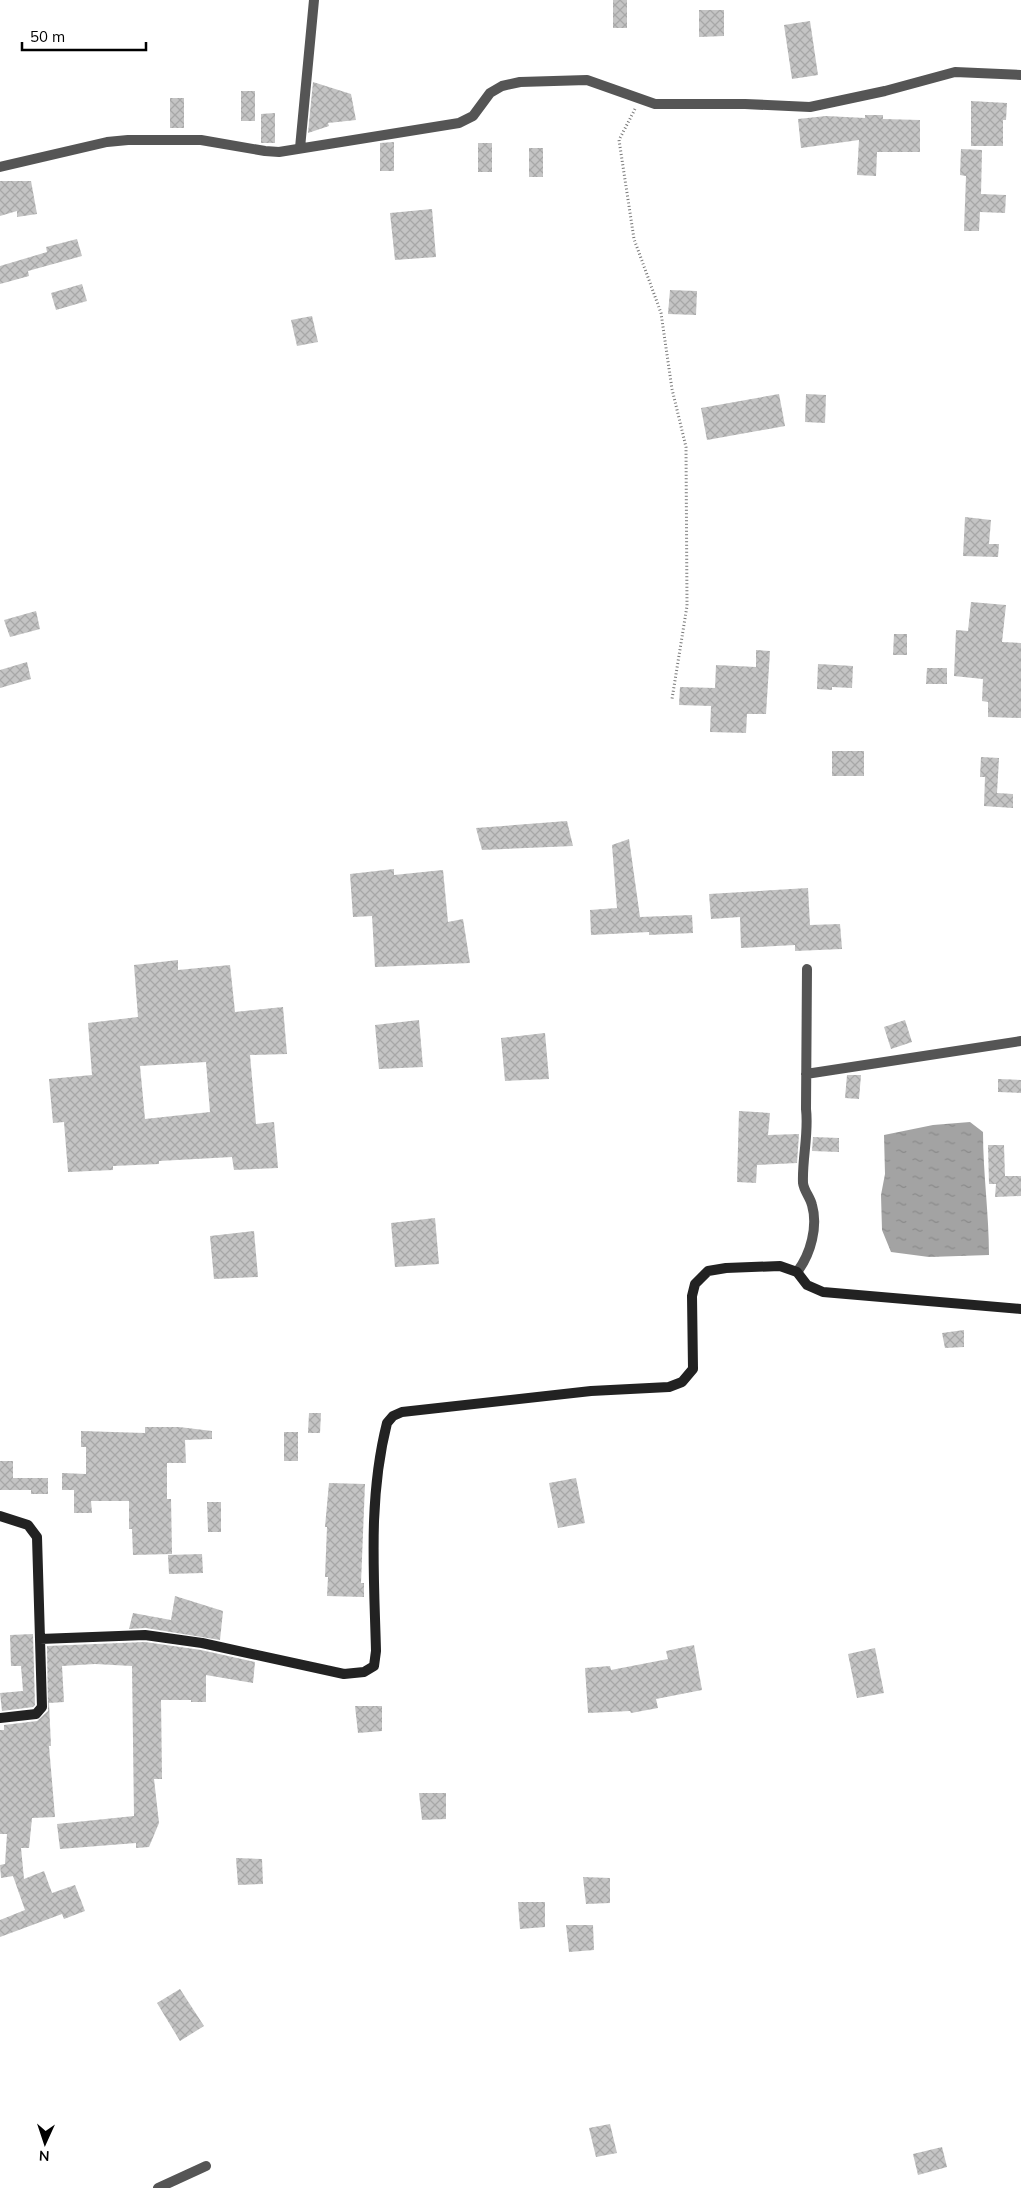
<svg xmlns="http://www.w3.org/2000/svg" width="1021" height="2188" viewBox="0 0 1021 2188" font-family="Mulish,sans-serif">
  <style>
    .water { fill: url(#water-ripples) }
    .building { fill: url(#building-cross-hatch); fill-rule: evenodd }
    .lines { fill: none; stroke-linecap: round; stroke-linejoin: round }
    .path { stroke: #777; stroke-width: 3; stroke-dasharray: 1 2.5; stroke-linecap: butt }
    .street { stroke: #555; stroke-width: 10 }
    .secondary { stroke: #222; stroke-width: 10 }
  </style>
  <defs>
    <pattern id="water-ripples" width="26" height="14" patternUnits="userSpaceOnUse" patternTransform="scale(1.25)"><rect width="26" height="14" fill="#a3a3a3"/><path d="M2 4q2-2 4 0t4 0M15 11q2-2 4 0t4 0" fill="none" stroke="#8b8b8b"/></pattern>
    <pattern id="building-cross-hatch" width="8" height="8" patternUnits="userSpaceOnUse" patternTransform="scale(1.25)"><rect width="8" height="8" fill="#c4c4c4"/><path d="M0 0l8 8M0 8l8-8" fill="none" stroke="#a7a7a7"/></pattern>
  </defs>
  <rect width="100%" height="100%" fill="#fff"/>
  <path class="water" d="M970,1122L983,1132C983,1173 989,1214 989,1255L929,1257L891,1252L882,1230L881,1195L885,1174L884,1135L933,1125Z"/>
  <path class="building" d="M613,0H627V28H613Z
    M699,10H724V36L699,37Z
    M810,21L818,75L792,79L784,25Z
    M313,82L351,94L356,120L328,123L329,126L308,133Z
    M241,91H255V121H241Z
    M170,98H184V128H170Z
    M971,101L1007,103L1006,120H1003V146H971Z
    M275,113V143H261V114Z
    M865,115H883V119L920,120V152H877L876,176L857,175L859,140L801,148L798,119L826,116L865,118Z
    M394,142V171H380V143Z
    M478,143H492V172H478Z
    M529,148H543V177H529Z
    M961,149L982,150L981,194L1006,195L1005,213L980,212L979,231H964L966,176L960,175Z
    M0,181H31L37,214L17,217V211L0,216Z
    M432,209L436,257L395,260L390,213Z
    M77,239L82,256L28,271L29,276L0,284V266L47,252L46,247Z
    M82,284L87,301L56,310L51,293Z
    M670,290L697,291L696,315L668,314Z
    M312,316L318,342L297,346L291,320Z
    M779,394L785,426L707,440L701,408Z
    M806,394L826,395L825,423L805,422Z
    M965,517L991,520L989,544H999L998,557L963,556Z
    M971,602L1006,605L1002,642L1021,643V718L988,717V702L982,701L983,679L954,676L956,630L968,631Z
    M36,611L40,629L10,637L4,620Z
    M894,634H907V655H893Z
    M756,650L770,651L766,714H747L746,733L710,732L711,706L679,705L680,687L715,688L716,665L756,667Z
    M27,662L31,679L0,688V670Z
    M818,664L853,666L852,688L832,687V690L817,689Z
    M927,668H947V684H926Z
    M832,751H864V776H832Z
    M981,757L999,758L997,793L1013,794V808L984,806L985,777H980Z
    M567,821L573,846L482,850L476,828Z
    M629,839L640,917L692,915L693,933L649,935V932L591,935L590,910L617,908L612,845Z
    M394,869V875L443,870L448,922L463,919L470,963L375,967L372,916L353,917L350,874Z
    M808,888L810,925L840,924L842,949L795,951V945L741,948L740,917L711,919L709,894Z
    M178,960V970L230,965L235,1012L283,1007L287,1054L250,1055L256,1124L274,1122L278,1168L234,1170L232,1157L159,1161V1164L113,1166V1170L68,1172L64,1122L53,1123L49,1079L92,1075L88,1023L138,1017L134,965ZM206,1062L210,1112L145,1119L140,1066Z
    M419,1020L423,1067L379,1069L375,1025Z
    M905,1020L912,1042L891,1049L884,1027Z
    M545,1033L549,1079L505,1081L501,1038Z
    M847,1075H861L859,1099L845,1098Z
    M998,1079L1021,1080V1093L998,1092Z
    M739,1111L770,1113L768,1135L799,1134L797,1163L757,1165L756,1183L737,1182Z
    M813,1137L839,1138V1152L812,1151Z
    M988,1145H1004L1005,1176H1021V1196L995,1197L996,1184H989Z
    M435,1218L439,1264L395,1267L391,1223Z
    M254,1231L258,1277L214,1279L210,1236Z
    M964,1330V1347L945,1348L942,1333Z
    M309,1413H321L320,1433H308Z
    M145,1427H179L212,1431V1439L185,1440L186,1463H167V1499H171L172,1554L133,1555L132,1529H129V1501H91L92,1513H74V1490H62V1473L86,1474V1447H81V1431L145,1433Z
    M284,1432H298V1461H284Z
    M0,1461H13V1478H48V1494H31V1490H0Z
    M576,1478L585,1523L558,1528L549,1483Z
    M329,1483L365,1484L361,1583H364V1597L327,1596L328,1577H325L327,1527H325Z
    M207,1502H221V1532H208Z
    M202,1554L203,1573L169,1574L168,1555Z
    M175,1596L223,1611L220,1640L146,1628L129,1629L133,1613L171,1620Z
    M33,1634L35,1705L33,1707L2,1711L0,1693L23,1691L21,1666H11L10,1635Z
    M145,1642L201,1650L255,1662L253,1683L206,1675V1702H191V1700H161L162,1779H154L159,1823L149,1847L136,1848V1843L60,1849L57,1824L134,1816L132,1666L95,1664L62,1666L64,1702L49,1703L51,1746H49L55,1817L32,1818L29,1848H21L24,1879L44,1871L52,1893L75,1885L85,1911L64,1919L62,1914L0,1937V1920L25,1910L13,1876L1,1878L0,1865L5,1864L7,1834H0V1730H4V1725L37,1721L48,1711L47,1646Z
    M694,1645L702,1690L656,1699L658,1708L631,1713L630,1711L588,1713L585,1668L610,1666L611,1670L668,1659L666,1651Z
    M875,1648L884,1693L857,1698L848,1654Z
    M355,1706H382V1731L358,1733Z
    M419,1793H446V1819L422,1820Z
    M236,1858L262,1859L263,1884L238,1885Z
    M583,1877L610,1878V1903L586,1904Z
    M518,1902H545V1927L520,1929Z
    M566,1925H593L594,1950L569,1952Z
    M180,1989L204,2026L180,2041L157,2003Z
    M610,2124L617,2153L596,2157L589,2128Z
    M942,2147L947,2167L918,2175L913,2154Z"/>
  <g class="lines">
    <path class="path" d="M635,109L619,140L634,239L661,313L672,389L686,447L687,606L672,699"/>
    <path class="street" d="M300,148L314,0
      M0,167L107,142L128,140H201L265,151L279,152L459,123L473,116L490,93L502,86L520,82L587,80L655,104H745L810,107L885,91L955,72L1021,75
      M806,1074L1021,1041
      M797,1272C811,1254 818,1226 812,1205C810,1197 804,1191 803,1183C802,1158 809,1134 806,1109L807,969
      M158,2188L206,2166"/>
    <path class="secondary" d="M0,1516L28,1525L37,1537L42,1707L36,1714L0,1718
      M40,1639L145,1635L202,1643L344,1674L364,1672L374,1666L376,1651C374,1574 368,1498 387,1423L393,1416L402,1412L591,1391L669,1387L682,1382L693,1369L692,1296L695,1284L708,1271L726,1268L780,1266L797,1272L807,1285L823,1292L1021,1309"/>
  </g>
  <g transform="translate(45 2143) rotate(183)" stroke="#ffffff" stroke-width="4" paint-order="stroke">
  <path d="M0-4L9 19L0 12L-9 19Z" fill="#000000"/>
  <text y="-8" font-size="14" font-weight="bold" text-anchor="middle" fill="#000000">N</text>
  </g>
  <path d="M22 42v8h124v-8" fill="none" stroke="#000000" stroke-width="2.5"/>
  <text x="30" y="42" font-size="15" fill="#000000" stroke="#ffffff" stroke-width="4" paint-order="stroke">50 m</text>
</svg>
